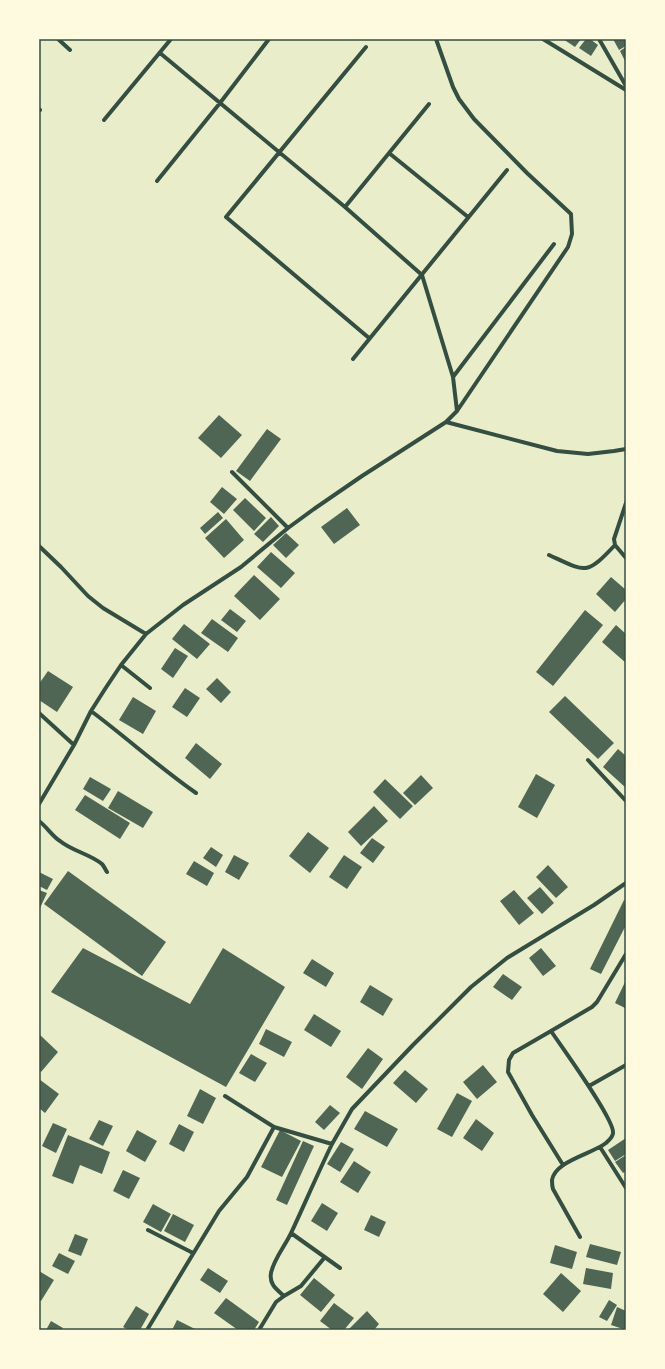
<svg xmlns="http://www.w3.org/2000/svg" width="665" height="1369" viewBox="0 0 665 1369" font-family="'Varela Round',sans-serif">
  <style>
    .building { fill: #4f6655 }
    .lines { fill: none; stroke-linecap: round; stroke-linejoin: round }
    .minor { stroke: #344e41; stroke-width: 4 }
    .neatline { fill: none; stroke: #344e41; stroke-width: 1.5 }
  </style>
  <rect width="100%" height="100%" fill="#e9edc9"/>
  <path class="building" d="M563,39H581L575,47Z
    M586,39H590L598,45L591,56L579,48Z
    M613,39H626V46L619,50Z
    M626,47V63L620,51Z
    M219,415L242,435L221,458L198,438Z
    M267,429L281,439L250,481L236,471Z
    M222,487L237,499L224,514L210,502Z
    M245,498L266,518L254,531L233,510Z
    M347,508L360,525L334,544L321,527Z
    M218,512L223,518L205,534L200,528Z
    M271,517L279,526L263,542L254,534Z
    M226,519L244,540L224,558L205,538Z
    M286,533L299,545L286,558L273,545Z
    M271,552L295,573L281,588L257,567Z
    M254,575L280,599L260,620L234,596Z
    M611,577L626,590V599L615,612L596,594Z
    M230,609L246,621L237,632L221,620Z
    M585,610L603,625L553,686L536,672Z
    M212,619L238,638L228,652L201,633Z
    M184,624L210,644L197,659L172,639Z
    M616,625L626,634V663L602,642Z
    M175,648L188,656L173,678L161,669Z
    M48,671L73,687L57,712L39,700V684Z
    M217,678L231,692L221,703L206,689Z
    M185,688L200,698L187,717L172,707Z
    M565,696L614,743L598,759L549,712Z
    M133,697L156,711L143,734L119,720Z
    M196,743L222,764L210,779L185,758Z
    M618,749L626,756V788L603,767Z
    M536,774L555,785L537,818L518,807Z
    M421,775L433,788L415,805L403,793Z
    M90,777L111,789L103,801L83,789Z
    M385,779L413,806L400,819L373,792Z
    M118,791L153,812L143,828L108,808Z
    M85,795L130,823L120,839L75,810Z
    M374,806L388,821L361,846L348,832Z
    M308,832L329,848L310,873L289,856Z
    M372,838L385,847L373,863L360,853Z
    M211,847L223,855L216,867L203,858Z
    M234,855L249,863L239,880L225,872Z
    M344,855L362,867L347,889L329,877Z
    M194,861L214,873L207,886L186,874Z
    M548,865L568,887L556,898L536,877Z
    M68,871L166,942L142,976L44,904Z
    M39,872L53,879L47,890L39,886Z
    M540,887L554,903L542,914L527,898Z
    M39,890L47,893L40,908L39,907Z
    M514,890L534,913L519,925L500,901Z
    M624,900L626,901V925L601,974L590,969Z
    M83,948L190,1004L223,948L285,987L226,1087L51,992Z
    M541,948L556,966L543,976L529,958Z
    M312,959L334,973L326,987L303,973Z
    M503,974L522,987L512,1000L493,987Z
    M626,980V1007L625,1008L615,1003Z
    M370,985L393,999L383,1016L360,1002Z
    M314,1014L341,1031L331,1047L304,1030Z
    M266,1029L292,1042L284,1057L259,1044Z
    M39,1034L58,1052L41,1072L39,1070Z
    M368,1048L383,1059L362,1089L346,1077Z
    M251,1054L267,1063L255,1082L239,1073Z
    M483,1065L497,1082L477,1099L463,1082Z
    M405,1070L428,1089L416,1103L393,1083Z
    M39,1079L59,1094L45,1113L39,1108Z
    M200,1089L216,1098L203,1124L187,1116Z
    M457,1093L472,1101L452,1137L437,1129Z
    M330,1105L340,1113L324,1130L315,1122Z
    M365,1111L398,1129L387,1147L354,1129Z
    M476,1119L494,1133L482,1151L463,1138Z
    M99,1120L113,1126L103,1146L89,1139Z
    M53,1123L67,1129L56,1153L42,1146Z
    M179,1124L194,1132L184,1152L169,1144Z
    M137,1130L157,1141L145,1162L126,1151Z
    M280,1130L301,1141L282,1177L261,1167Z
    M68,1135L110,1152L102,1174L80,1165L73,1184L52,1176Z
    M626,1138V1154L615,1161L608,1150Z
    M303,1141L314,1146L287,1205L276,1200Z
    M341,1142L354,1149L340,1172L327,1164Z
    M626,1155V1171L623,1173L615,1162Z
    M354,1161L371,1172L358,1193L340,1182Z
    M123,1170L140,1178L129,1199L113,1191Z
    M322,1203L338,1213L327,1231L311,1221Z
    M153,1204L171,1214L161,1232L143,1222Z
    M173,1214L194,1225L185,1242L164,1231Z
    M371,1215L386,1222L379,1237L364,1230Z
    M75,1234L88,1239L81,1256L68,1251Z
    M590,1244L621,1252L617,1265L586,1257Z
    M555,1245L577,1252L572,1269L550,1263Z
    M59,1253L75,1261L68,1274L52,1266Z
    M208,1268L228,1281L220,1293L200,1280Z
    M586,1268L613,1273L611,1289L583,1284Z
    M39,1271L54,1280L41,1301L39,1300Z
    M561,1273L581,1291L563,1312L543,1294Z
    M314,1278L335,1295L321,1312L300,1295Z
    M226,1298L259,1322L254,1330H238L214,1313Z
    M609,1300L617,1305L607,1321L599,1317Z
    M334,1303L354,1318L344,1330H332L320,1321Z
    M136,1306L149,1314L140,1330H129L123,1327Z
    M617,1307L626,1311V1330L611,1325Z
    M367,1311L379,1324L374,1330H348Z
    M177,1320L197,1330H172Z
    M51,1321L63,1328L61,1330H46Z"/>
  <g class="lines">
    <path class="minor" d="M58,39L70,50
      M543,39L626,90
      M599,39L626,86
      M366,47L226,217L369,338
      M160,53L345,207L422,275L453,377L457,411
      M39,109L40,110
      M104,120L171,39
      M389,153L468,217
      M157,181L220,103L269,39
      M345,207L429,104
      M353,359L507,170
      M453,377L554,244
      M446,422L557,451L588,454L614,451L626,449
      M232,472L288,528
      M626,503L614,539L615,545L626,558
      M39,546L61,567L88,596L103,608L146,634
      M549,555C586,572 586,576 615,545
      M121,665L150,688
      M91,711C127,738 160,768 196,793
      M39,713L74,745
      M588,760L626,801
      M39,804L74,745L91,711L105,689L121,665L146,634L183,605L241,567L288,528L314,509L362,476L446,422L457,411L568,247L572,234L571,214L527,173L474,119L459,99L453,87L436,39
      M39,821C47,827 52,836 60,841C72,851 90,854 102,864C104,866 105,869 107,872
      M551,1031L592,1007L597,1002L626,954
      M589,1086L626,1065
      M225,1096L274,1127
      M600,1147L626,1188
      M563,1165L532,1115L508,1072L509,1060L513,1053L551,1031C561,1046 615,1120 613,1133C613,1137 609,1140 606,1143C592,1154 555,1161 552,1180C552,1183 552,1186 553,1189L580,1237
      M148,1230L193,1253
      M291,1233L340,1268
      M284,1296L301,1286L325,1257
      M147,1330L219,1211L247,1177L274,1127L332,1144L352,1109L413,1045L471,987L507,958L594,905L626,883
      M259,1330L276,1302L284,1296C276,1289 269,1284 271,1273C274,1258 286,1245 292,1231C305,1203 318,1173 332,1144"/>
  </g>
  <rect width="665" height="1369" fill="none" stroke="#fefae0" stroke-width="80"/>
  <rect x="40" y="40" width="585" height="1289" class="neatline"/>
</svg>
